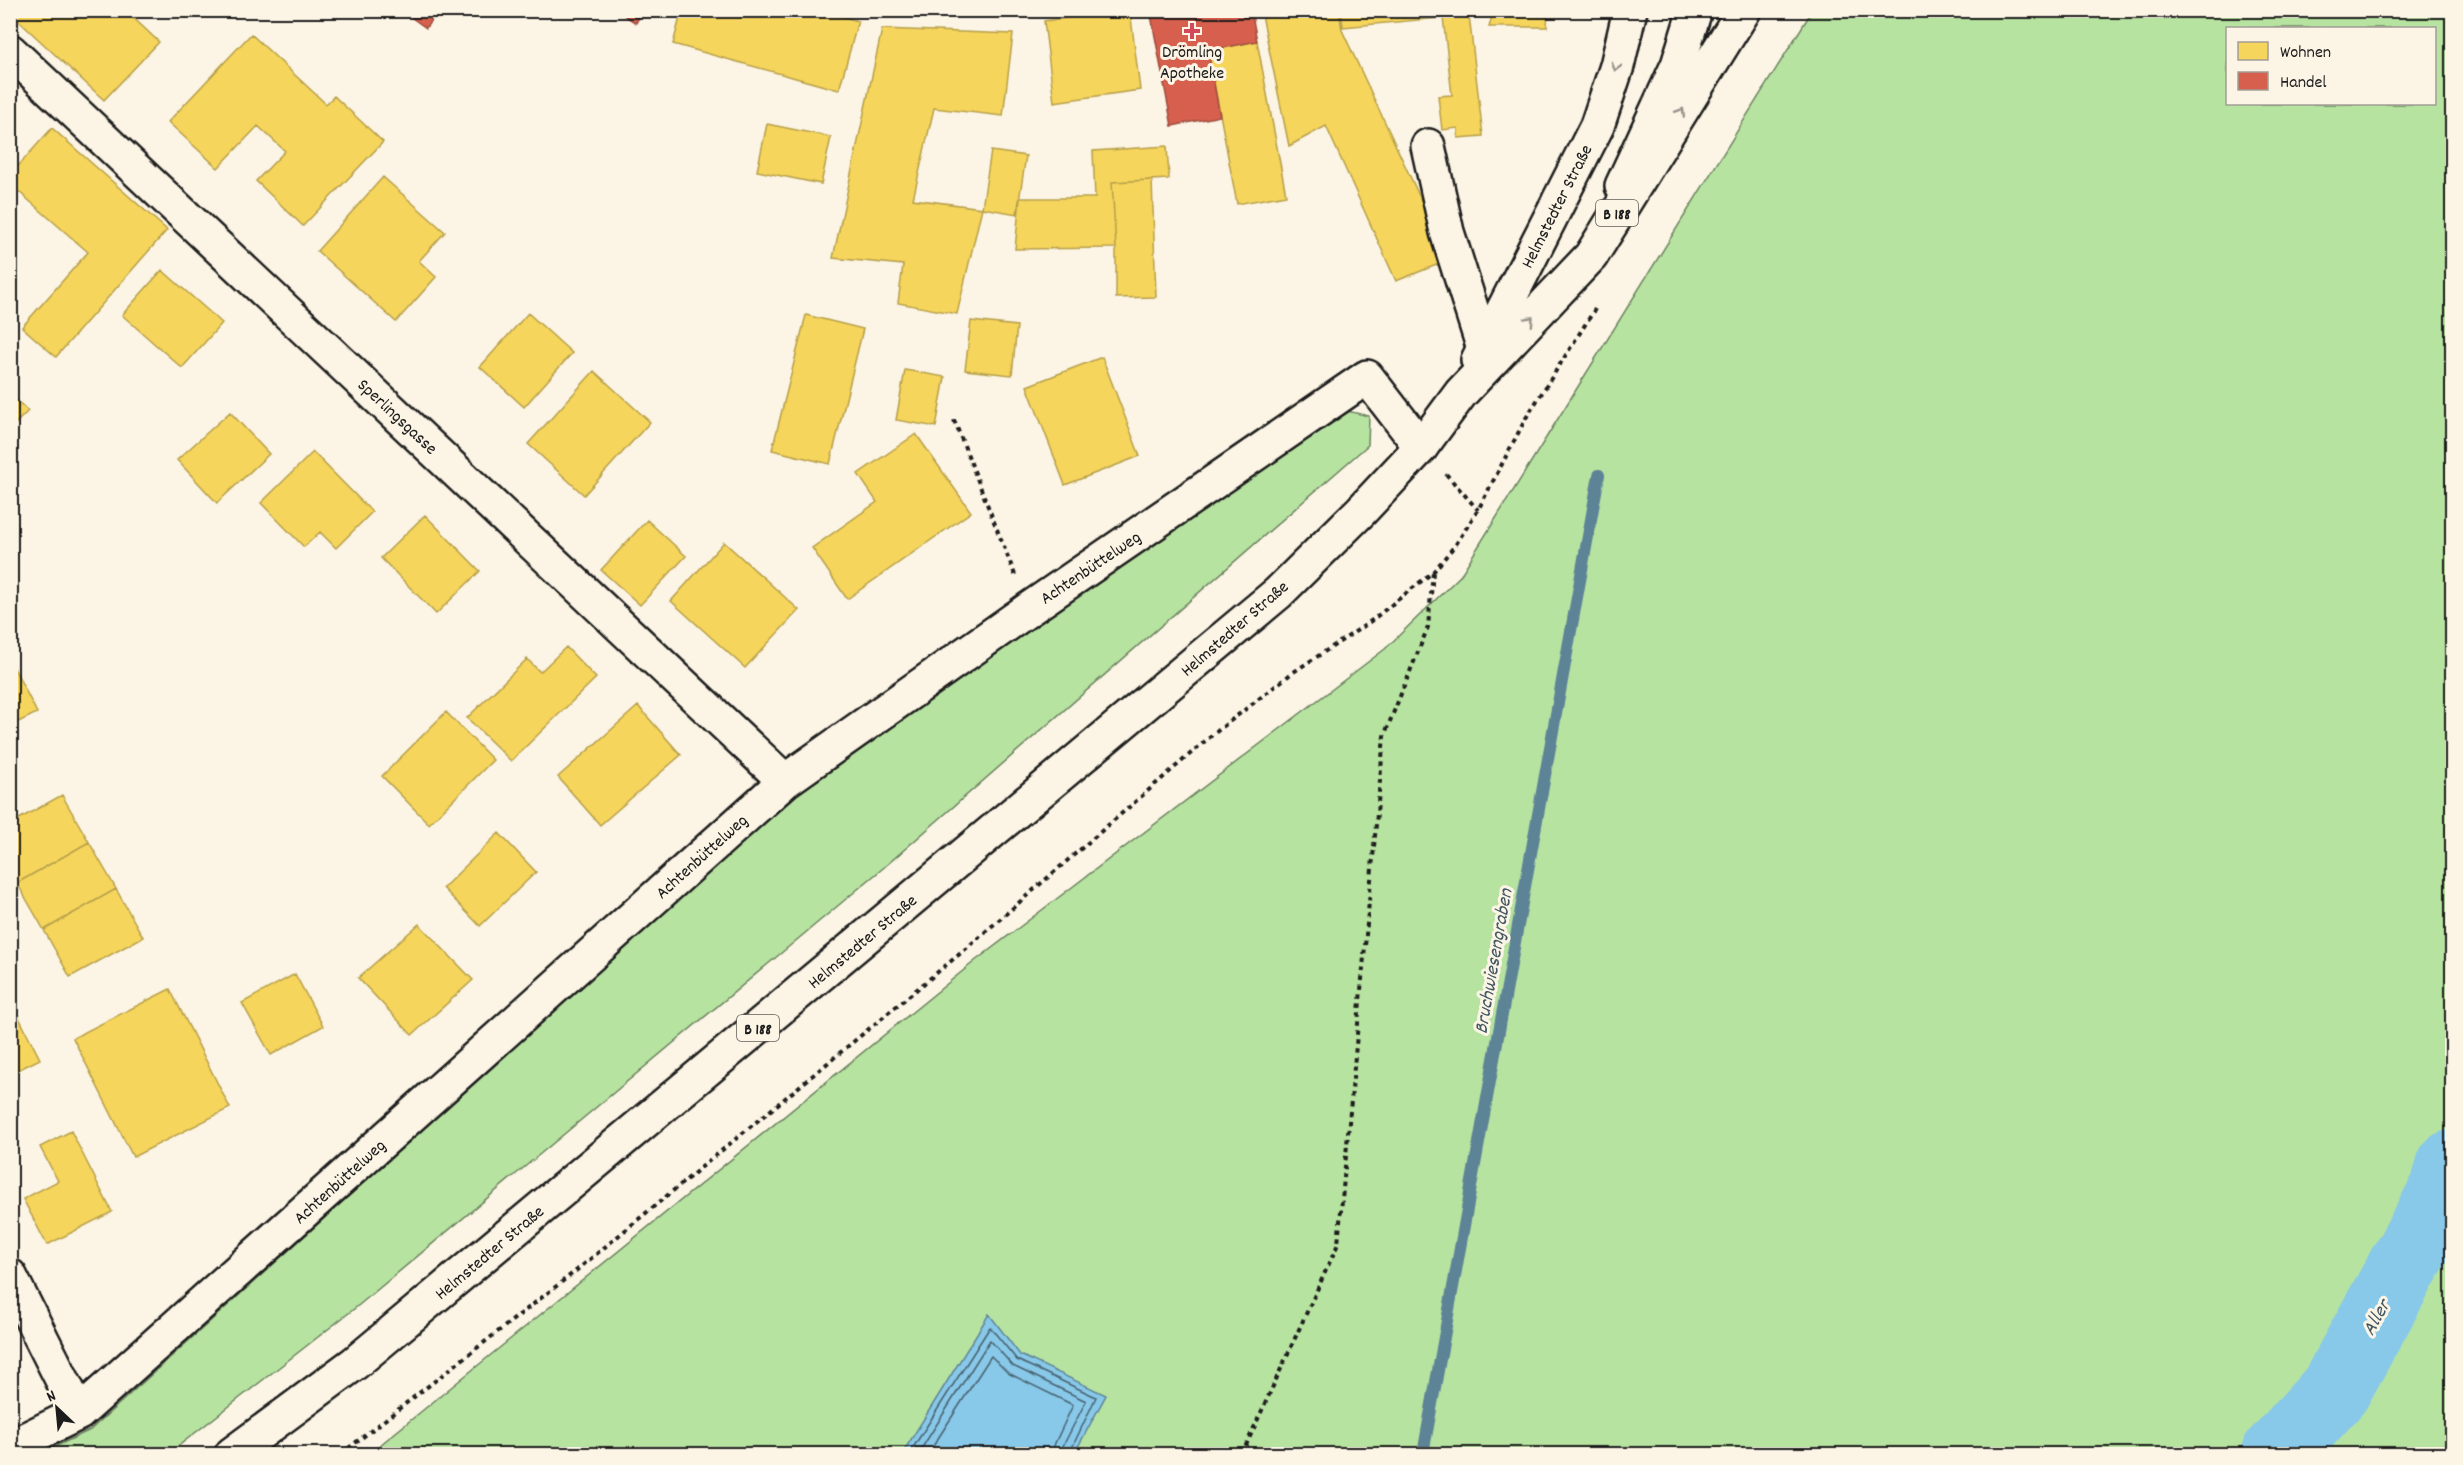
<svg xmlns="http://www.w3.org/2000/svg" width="2463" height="1465" viewBox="0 0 2463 1465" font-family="Dekko,sans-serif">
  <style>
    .green { fill: #b7e3a1; stroke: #6a805e; stroke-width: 1.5; fill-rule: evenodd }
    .water { fill: #88c8e9; stroke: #5d8397; stroke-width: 1.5 }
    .homes { fill: #f6d55c; stroke: #b59e49; stroke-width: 1.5 }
    .shops { fill: #d6604d; stroke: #9e4c3e; stroke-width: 1.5 }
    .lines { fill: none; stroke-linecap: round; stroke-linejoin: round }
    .shore { stroke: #47616e; stroke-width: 1.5 }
    .stream { stroke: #5d8397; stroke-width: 12 }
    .river { stroke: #88c8e9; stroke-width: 72 }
    .minor-casing { stroke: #1c1c1c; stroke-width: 38 }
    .major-casing { stroke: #1c1c1c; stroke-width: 38 }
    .path { stroke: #1c1c1c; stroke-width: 4; stroke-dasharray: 4.5 4.5; stroke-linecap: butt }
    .minor { stroke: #fcf5e5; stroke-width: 33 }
    .major { stroke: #fcf5e5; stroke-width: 33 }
    .oneway { stroke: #97938b }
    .poi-dot { fill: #d1495b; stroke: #fcf5e5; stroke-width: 2 }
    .labels { text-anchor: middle; stroke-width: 6; stroke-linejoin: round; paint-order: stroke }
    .shield { fill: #fcf5e5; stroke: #5f5d58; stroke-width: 1.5 }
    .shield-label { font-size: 16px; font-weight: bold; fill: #1c1c1c }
    .poi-label { font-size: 18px; fill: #1c1c1c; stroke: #fcf5e5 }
    .street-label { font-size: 18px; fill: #1c1c1c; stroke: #fcf5e5 }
    .water-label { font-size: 20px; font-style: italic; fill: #425864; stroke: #fcf5e5 }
  </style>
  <rect width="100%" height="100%" fill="#fcf5e5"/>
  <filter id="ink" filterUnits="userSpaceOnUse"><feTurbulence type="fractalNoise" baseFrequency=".0167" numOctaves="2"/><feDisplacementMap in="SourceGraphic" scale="12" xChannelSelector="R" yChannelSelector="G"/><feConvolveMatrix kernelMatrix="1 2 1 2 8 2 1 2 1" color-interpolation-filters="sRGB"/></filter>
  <g filter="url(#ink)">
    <path class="green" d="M1812,11H2452V1454H369L975,961L1385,649L1460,576ZM2228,28H2434V104H2228Z
      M1334,408L1369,416L1368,445L882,869L359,1305L168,1454H40L90,1430L809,780Z"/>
    <path class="water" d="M989,1314L1020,1355L1106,1395L1074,1454H902Z"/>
    <path class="homes" d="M10,10H125L159,42L104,100L10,13Z
      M682,10H822L858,21L839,90L673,44Z
      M1130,10L1140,90L1054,102L1044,21Z
      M1261,10H1339L1342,30L1449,260L1396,281L1326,126L1289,146Z
      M1341,10H1548L1547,27H1489L1493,13L1343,27Z
      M1469,15L1483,136L1458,138V128L1442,130L1438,96L1452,95L1443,18Z
      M882,29L1013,34L1003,116L934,108L913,199L982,208L957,314L898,303L903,265L833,258Z
      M251,34L326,104L334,96L383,142L303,226L256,181L285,151L258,126L218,168L168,122Z
      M1257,41L1286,195L1237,204L1208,51Z
      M767,124L831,137L821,184L757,171Z
      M52,128L167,230L56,357L22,327L88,252L10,184V175Z
      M1167,146L1169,179L1112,182L1116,248L1015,249L1020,198H1095L1093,151Z
      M991,151L1026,156L1017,214L982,208Z
      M383,177L445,232L419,261L436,277L396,322L317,251Z
      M1152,180L1156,297L1116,298V248L1112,182Z
      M162,270L222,323L182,368L122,315Z
      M528,313L572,353L524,407L480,367Z
      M806,315L863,329L830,464L772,450Z
      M971,321L1017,326L1012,375L965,370Z
      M1102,357L1140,456L1065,485L1027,386Z
      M905,370L945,377L936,427L896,420Z
      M594,371L650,422L584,495L528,444Z
      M10,394L28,411L10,429Z
      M230,412L269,454L217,503L177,460Z
      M916,434L971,512L847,599L812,548L877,502L858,474Z
      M313,452L372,512L336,548L320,532L304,547L261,503Z
      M425,515L480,571L436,614L381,558Z
      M647,520L686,556L640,605L601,570Z
      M724,542L799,610L745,668L671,601Z
      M566,647L596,678L511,761L467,718L527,659L540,672Z
      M10,660L37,713L10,726Z
      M638,706L681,755L600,825L558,777Z
      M446,712L493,760L429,824L382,776Z
      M62,795L89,842L17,883L10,872V824Z
      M499,833L536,872L480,926L443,888Z
      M89,842L116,889L44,930L17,883Z
      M116,889L143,937L70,977L44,930Z
      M419,924L473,980L412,1035L358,978Z
      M295,974L323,1026L271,1055L242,1003Z
      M170,989L230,1108L133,1157L73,1038Z
      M10,1000L40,1059L10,1074Z
      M71,1131L112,1212L47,1245L23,1199L58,1181L40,1147Z"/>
    <path class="shops" d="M401,10H438L426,28Z
      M616,10H643L636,23Z
      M1150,10H1251L1257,41L1208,51L1220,116L1172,126Z"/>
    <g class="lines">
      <path class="shore" d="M909,1454L990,1327L1017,1360L1096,1397L1069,1454
        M918,1454L990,1340L1013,1366L1086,1401L1063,1446L1061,1454
        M928,1454L991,1356L1008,1373L1073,1405L1055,1443L1052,1454"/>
      <path class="stream" d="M1423,1454L1599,475"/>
      <path class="river" d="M2277,1454L2335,1390L2446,1189L2452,1166"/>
      <g class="minor-casing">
        <path id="minor" d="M10,51L785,781
          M1428,146L1447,232L1484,349
          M1622,186L1678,65L1695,10
          M10,1276L79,1413
          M10,1447L79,1413L785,781L1029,609L1367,377L1421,447"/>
      </g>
      <g class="major-casing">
        <path id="major" d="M1478,360L1597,126L1617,66L1630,10
          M232,1454L355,1363L1278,593L1361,511L1421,447L1461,393L1591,256L1744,10"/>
      </g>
      <path class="path" d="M954,420L1015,575
        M1446,474L1478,510
        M341,1454L577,1270L962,952L1211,736L1292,673L1367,624L1433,572L1456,544L1478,510L1526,418L1595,309
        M1242,1454L1338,1244L1384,736L1428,627L1433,572"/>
      <use href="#minor" class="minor"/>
      <use href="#major" class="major"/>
    </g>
    <defs><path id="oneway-chevron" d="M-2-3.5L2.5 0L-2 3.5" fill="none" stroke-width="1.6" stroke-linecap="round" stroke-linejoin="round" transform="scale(1.5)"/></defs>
    <g class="oneway">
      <use href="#oneway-chevron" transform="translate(1616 67) rotate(106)"/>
      <use href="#oneway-chevron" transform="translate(1681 112) rotate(-58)"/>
      <use href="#oneway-chevron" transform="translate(1530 320) rotate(-47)"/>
    </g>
  </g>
  <path class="poi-dot" d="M1189 22h6v6h6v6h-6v6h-6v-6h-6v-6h6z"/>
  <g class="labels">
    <g class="shield">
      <rect x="1596" y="200" width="42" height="26" rx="4.5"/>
      <rect x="737" y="1015" width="42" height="26" rx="4.5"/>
    </g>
    <g class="shield-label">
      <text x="1617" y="219">B 188</text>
      <text x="758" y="1034">B 188</text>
    </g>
    <g class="poi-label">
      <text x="1192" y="57">Drömling<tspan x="1192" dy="21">Apotheke</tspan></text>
    </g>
    <g class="street-label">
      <text transform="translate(1556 206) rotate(-63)" y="6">Helmstedter Straße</text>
      <text transform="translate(398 416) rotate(43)" y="6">Sperlingsgasse</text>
      <text transform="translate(1090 567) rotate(-34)" y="6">Achtenbüttelweg</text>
      <text transform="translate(1234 628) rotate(-41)" y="6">Helmstedter Straße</text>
      <text transform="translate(701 856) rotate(-42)" y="6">Achtenbüttelweg</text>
      <text transform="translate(862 941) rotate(-40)" y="6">Helmstedter Straße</text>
      <text transform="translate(339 1181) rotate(-42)" y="6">Achtenbüttelweg</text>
      <text transform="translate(489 1252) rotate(-40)" y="6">Helmstedter Straße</text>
    </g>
    <g class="water-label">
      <text transform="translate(1492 961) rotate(-80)" y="7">Bruchwiesengraben</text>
      <text transform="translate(2375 1317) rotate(-61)" y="7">Aller</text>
    </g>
  </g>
  <rect width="2463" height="1465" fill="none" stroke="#fcf5e5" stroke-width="36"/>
  <rect x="18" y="18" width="2427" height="1429" fill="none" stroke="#1c1c1c" stroke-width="2" filter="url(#ink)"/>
  <rect x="2226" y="27" width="210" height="78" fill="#fcf5e5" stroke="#a29e95" stroke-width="1.5"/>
  <rect x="2238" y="42" width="30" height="18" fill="#f6d55c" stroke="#a29e95" stroke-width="1.5"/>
  <text x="2280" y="57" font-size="18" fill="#1c1c1c">Wohnen</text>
  <rect x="2238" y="72" width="30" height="18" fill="#d6604d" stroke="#a29e95" stroke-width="1.5"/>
  <text x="2280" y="87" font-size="18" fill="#1c1c1c">Handel</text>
  <g transform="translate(57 1408) rotate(334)" stroke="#fcf5e5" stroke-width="4.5" paint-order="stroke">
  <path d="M0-4.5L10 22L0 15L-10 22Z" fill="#1c1c1c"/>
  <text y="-9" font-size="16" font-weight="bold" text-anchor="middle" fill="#1c1c1c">N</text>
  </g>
</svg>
